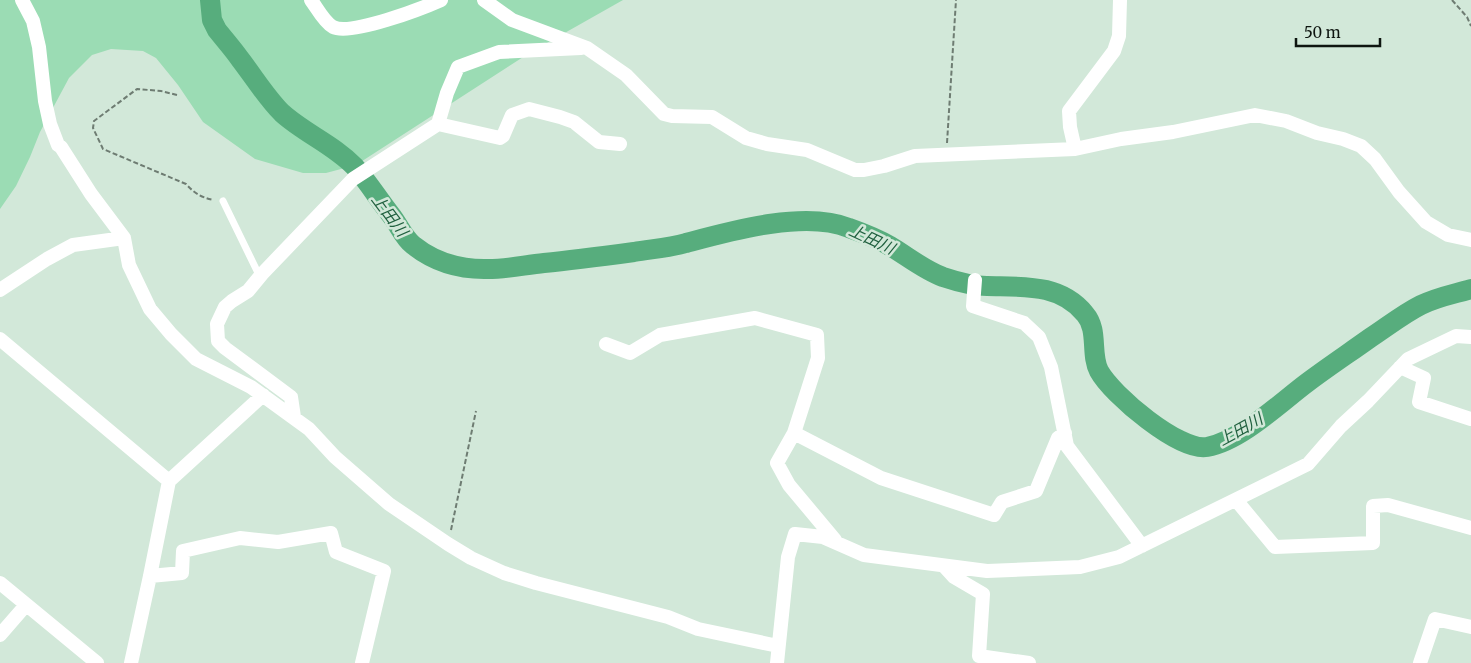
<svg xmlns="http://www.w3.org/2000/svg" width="1471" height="663" viewBox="0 0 1471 663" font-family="Merriweather,'Noto Sans JP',serif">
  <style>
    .green { fill: #9bdcb4 }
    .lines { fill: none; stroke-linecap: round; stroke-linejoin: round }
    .river { stroke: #57ad7d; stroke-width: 20 }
    .path { stroke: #6e7c72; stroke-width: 2; stroke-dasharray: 5 2.5; stroke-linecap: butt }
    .service { stroke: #fff; stroke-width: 7 }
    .minor { stroke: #fff; stroke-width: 14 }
    .labels { text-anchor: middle; stroke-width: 5; stroke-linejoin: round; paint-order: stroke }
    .water-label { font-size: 16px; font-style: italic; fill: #20603f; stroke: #d2e8d9 }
  </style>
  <rect width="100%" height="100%" fill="#d2e8d9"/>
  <path class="green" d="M0,0H623L531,52L356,165L326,173H303L255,159L203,122L178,85L156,58L143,51L111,49L92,55L69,78L40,132L30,157L16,186L0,209Z"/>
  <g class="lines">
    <path class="river" d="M210,0L212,20L217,30C225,40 233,49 240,59C254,77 266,97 282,113C304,133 334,145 355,167C368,182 379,200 391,215C399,225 403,237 413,245C433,261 458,269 484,269C503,270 524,265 544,263C574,260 604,256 634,252C651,249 669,248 686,243C731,231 805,210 849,228C863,233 878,239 890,246C907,256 924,270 943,277C955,281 974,286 987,286C1022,287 1060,283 1085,314C1099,330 1090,354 1099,371C1112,395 1180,452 1207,447C1241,441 1281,402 1308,382C1328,367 1349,353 1370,338C1387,327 1403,314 1421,305C1437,297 1454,294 1471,289"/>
    <path class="path" d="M1452,0L1467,17L1471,26
      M177,95L161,91L137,89L94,121L93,128L103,149L186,184C194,193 202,198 214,200
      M947,143L956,0
      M451,530L476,411"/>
    <path class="service" d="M223,201L260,277"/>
    <path class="minor" d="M22,0L33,21L39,47L45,101L50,124L58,145L61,147L91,194L124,238L129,265L150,309L171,334L196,359L251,387L309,429L335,457L389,504L448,544L471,558L504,573L536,583L668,617L698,629L778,646
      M311,0C317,8 324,22 333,27C351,36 423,8 441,0
      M484,0L512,20L587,48L626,75L664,114L672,116L712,117L746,138L767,144L807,150L855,170H864L884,166L915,156L1075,149L1121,139L1173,132L1255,115L1286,121L1317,133L1343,139L1361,146L1375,159L1399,192L1426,222L1448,235L1471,240
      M438,124L500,138L503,136L512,115L529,109L560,117L574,122L599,142L620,144
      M1075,149L1070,127L1069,111L1114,51L1119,36L1120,0
      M975,280L973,306L1024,323L1039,337L1051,367L1067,446L1142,546
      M0,290L47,259L73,245L124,238
      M0,339L169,481
      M606,344L630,353L660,335L755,318L817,335L818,358L794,433L881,478L994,515L1002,502L1036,491L1058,438L1065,433
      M1400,367L1424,378L1419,402L1471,419
      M294,417L291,397L225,348L218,341L217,324L225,307L232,301L248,291L262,274L353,179L438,124L447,93L458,67L499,52L581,48
      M794,433L777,463L789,485L835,540
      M1236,500L1275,547L1373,543V506L1388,505L1471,528
      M944,566L954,577L983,594L979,656L1029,663
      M150,576L182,573L183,551L240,538L278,542L331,533L336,552L384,571L362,663
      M0,583L97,663
      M0,635L26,605
      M131,663L150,576L169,481L263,395
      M777,663L788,557L795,534L823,537L864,555L987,571L1080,567L1119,557L1308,464L1341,426L1368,401L1408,359L1456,336L1471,337
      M1420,663L1435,619L1471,627"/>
  </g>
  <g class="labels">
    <g class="water-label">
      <text transform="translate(390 215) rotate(53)" y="6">上田川</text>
      <text transform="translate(872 239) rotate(25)" y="6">上田川</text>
      <text transform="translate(1240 429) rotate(-29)" y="6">上田川</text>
    </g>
  </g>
  <path d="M1296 38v8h84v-8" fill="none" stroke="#0e1510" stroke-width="2.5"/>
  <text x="1304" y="38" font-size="15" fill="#0e1510" stroke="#d2e8d9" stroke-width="4" paint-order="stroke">50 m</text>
</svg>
